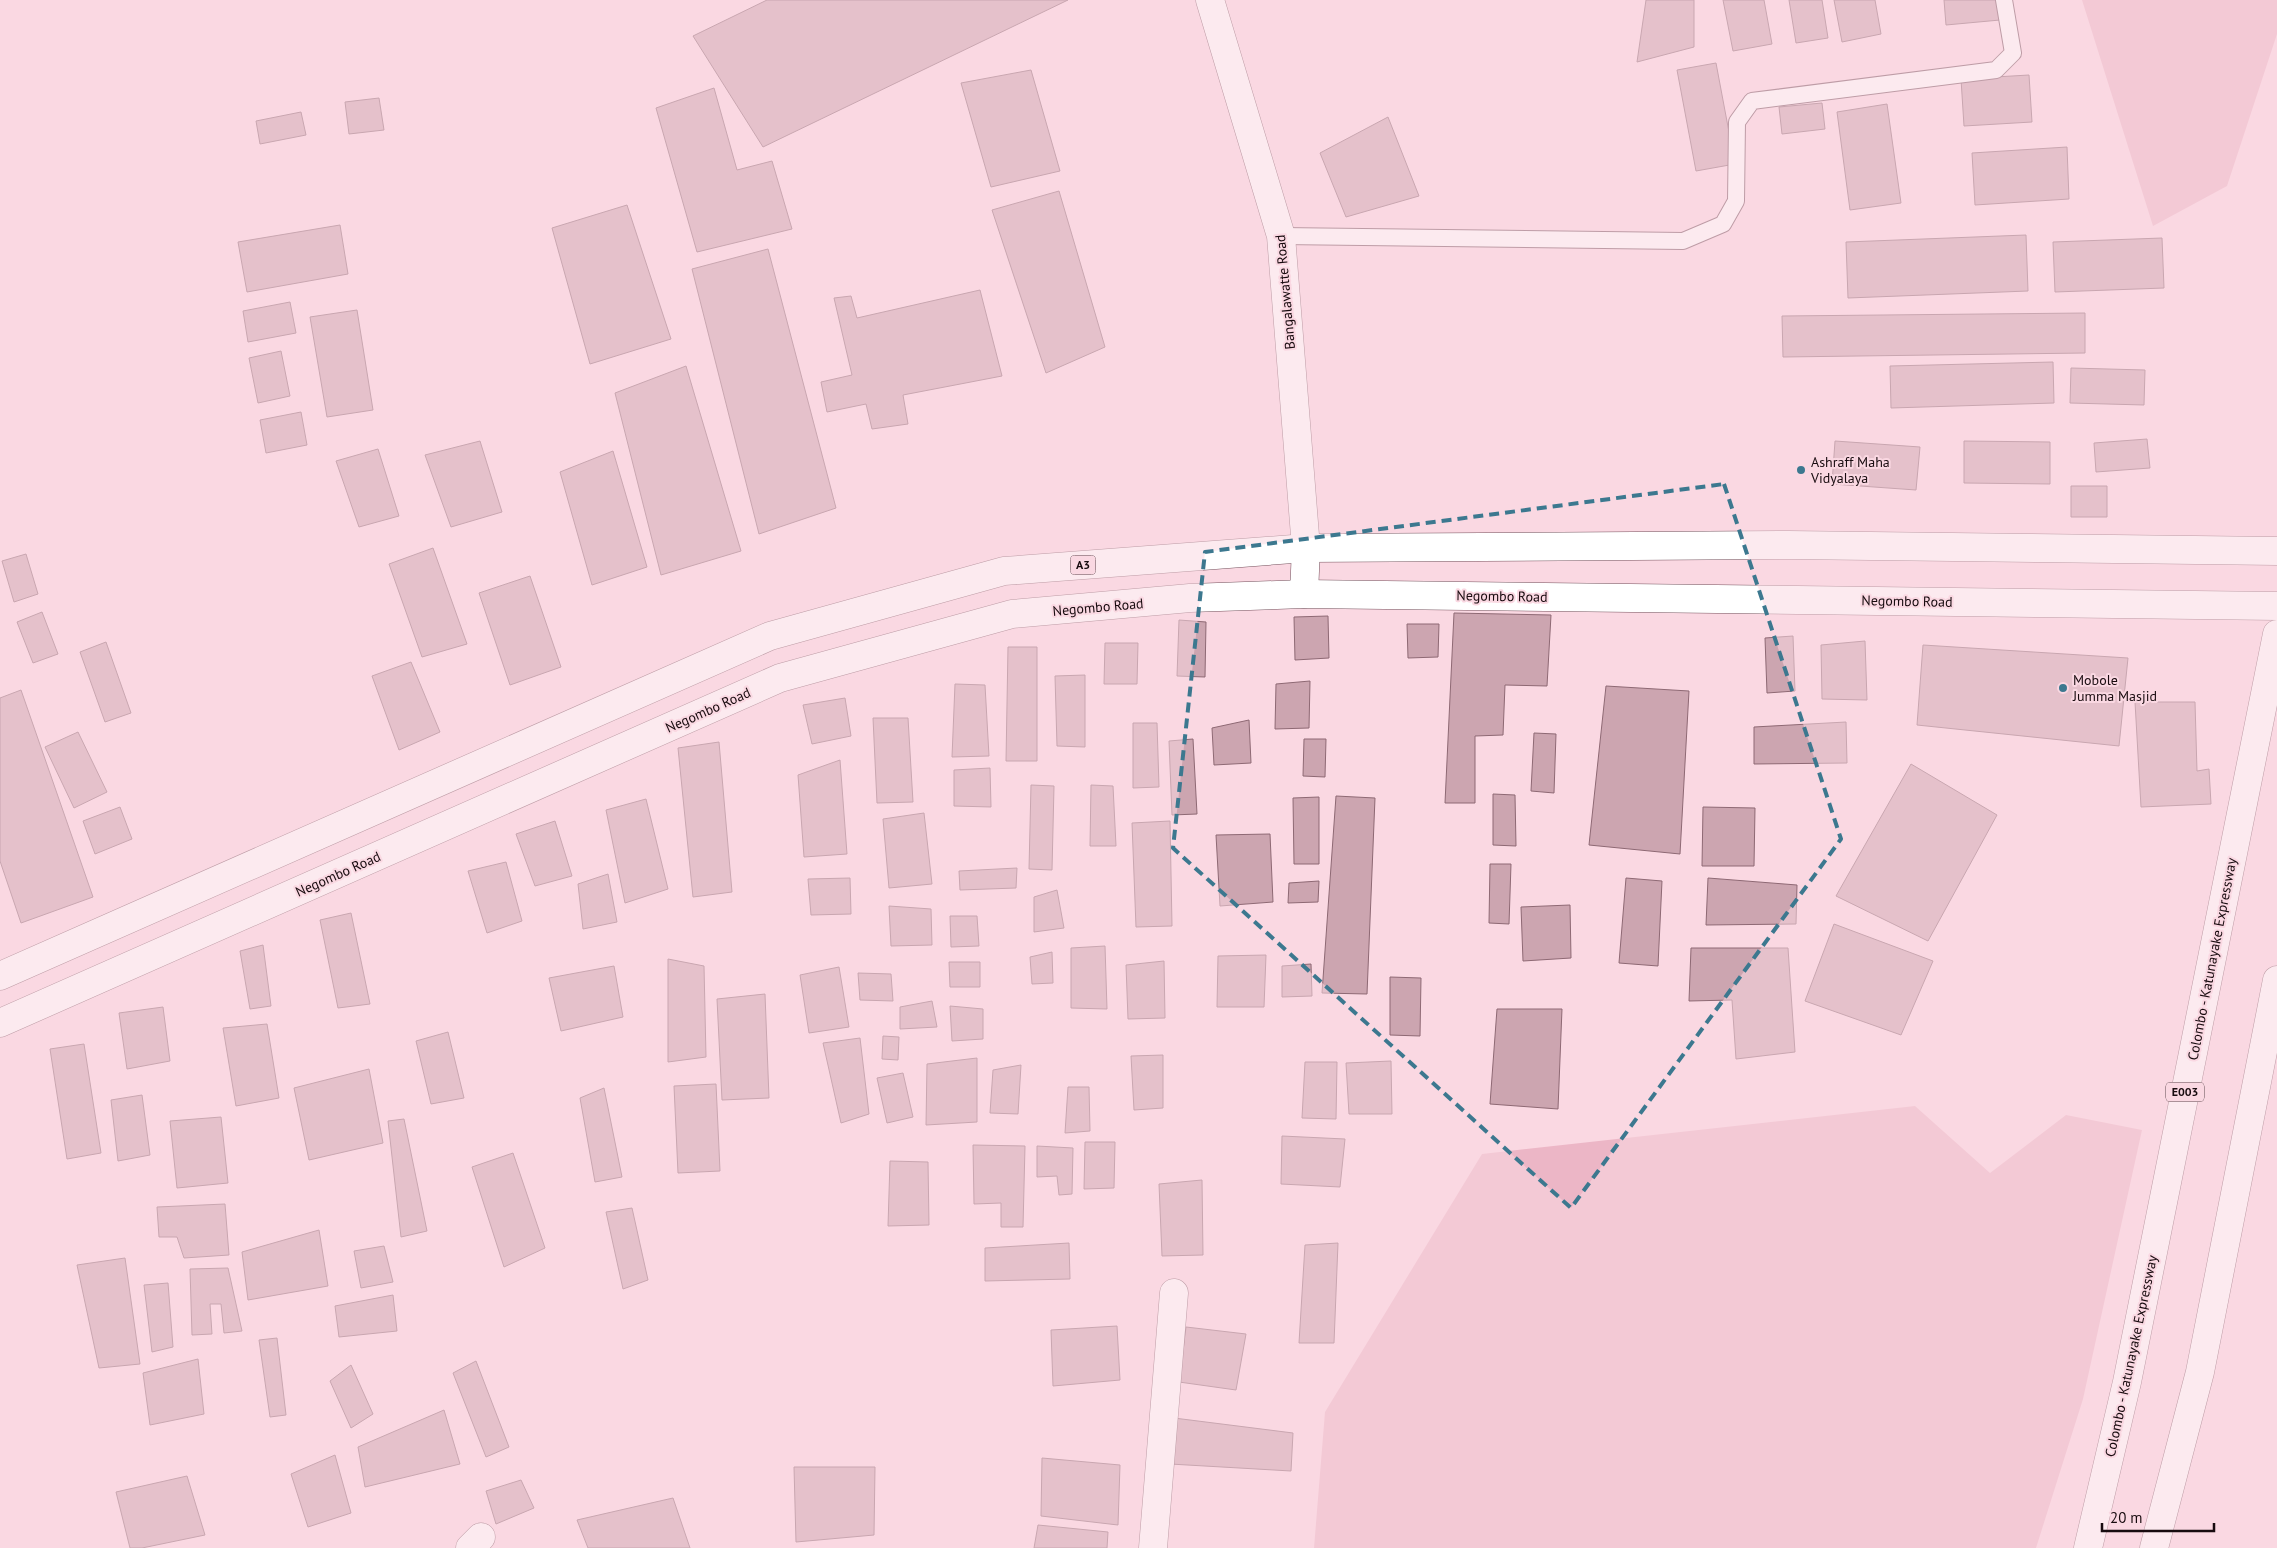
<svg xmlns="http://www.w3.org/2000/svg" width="2277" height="1548" viewBox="0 0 2277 1548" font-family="'PT Sans',sans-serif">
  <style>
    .green { fill: #ecb6c6 }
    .building { fill: #cca5b0; stroke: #8e6974 }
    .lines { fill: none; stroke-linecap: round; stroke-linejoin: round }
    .service-casing { stroke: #76535e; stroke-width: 18 }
    .minor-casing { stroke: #76535e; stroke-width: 29 }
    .tertiary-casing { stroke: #76535e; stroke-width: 29 }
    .trunk-casing { stroke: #76535e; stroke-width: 29 }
    .motorway-casing { stroke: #76535e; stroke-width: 29 }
    .service { stroke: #fff; stroke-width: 16 }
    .minor { stroke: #fff; stroke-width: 28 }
    .tertiary { stroke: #fff; stroke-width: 28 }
    .trunk { stroke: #fff; stroke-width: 28 }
    .motorway { stroke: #fff; stroke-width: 28 }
    .marked { fill: none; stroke: #3c788f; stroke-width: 4; stroke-dasharray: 10 6; stroke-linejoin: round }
    .poi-dot { fill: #3c788f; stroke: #fad8e2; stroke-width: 2 }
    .labels { text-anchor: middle; stroke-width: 4; stroke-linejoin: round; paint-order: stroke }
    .shield { fill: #fad8e2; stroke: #5c484e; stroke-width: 1 }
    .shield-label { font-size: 12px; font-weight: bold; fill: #180b0f }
    .street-label { font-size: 14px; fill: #180b0f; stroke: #fad8e2 }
    .poi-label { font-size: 14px; fill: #180b0f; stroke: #fad8e2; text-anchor: start }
  </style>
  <rect width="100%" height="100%" fill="#fad8e2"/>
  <path class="green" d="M2082,0H2277V34L2227,186L2153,226Z
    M1915,1106L1990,1173L2066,1115L2142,1130L2083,1399L2036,1548H1314L1325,1412L1482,1154Z"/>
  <path class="building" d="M767,0H1068L763,147L693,36Z
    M1646,0H1694V47L1637,62Z
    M1723,0H1764L1772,44L1733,51Z
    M1789,0H1822L1828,38L1796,43Z
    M1834,0H1875L1881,34L1842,42Z
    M1944,0H1998L2000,20L1946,25Z
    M1716,63L1735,164L1696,171L1677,70Z
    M1031,70L1060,171L991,187L961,83Z
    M2029,75L2032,122L1964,126L1961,79Z
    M714,88L737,170L772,161L792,229L697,252L656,108Z
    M379,98L384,130L349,134L345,102Z
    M1822,103L1825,129L1782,134L1779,107Z
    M1887,104L1901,203L1850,210L1837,112Z
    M301,112L306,135L260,144L256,121Z
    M1388,117L1419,196L1346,217L1320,153Z
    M2067,147L2069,199L1975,205L1972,153Z
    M1059,191L1105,347L1046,373L992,210Z
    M627,205L671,339L590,364L552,228Z
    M340,225L348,274L247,292L238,242Z
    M2026,235L2028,291L1848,298L1846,242Z
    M2162,238L2164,288L2055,292L2053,242Z
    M768,249L836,508L759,534L692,269Z
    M980,290L1002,376L903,395L908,424L872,429L866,404L827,412L821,382L852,375L834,298L851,296L857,318Z
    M290,302L296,333L248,342L243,311Z
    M357,310L373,410L327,417L310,317Z
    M2085,313V353L1783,357L1782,316Z
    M281,351L290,396L258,403L249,358Z
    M2053,362L2054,403L1891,408L1890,366Z
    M686,366L741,551L661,575L615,393Z
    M2071,368L2145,370L2144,405L2070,403Z
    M301,412L307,445L266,453L260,420Z
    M2147,439L2150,468L2096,472L2094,443Z
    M480,441L502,512L451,527L425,455Z
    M1835,441L1920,447L1916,490L1832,484Z
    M1964,441L2050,442V484L1964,483Z
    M378,449L399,516L359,527L336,461Z
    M613,451L647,567L592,585L560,472Z
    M2071,486H2107V517H2071Z
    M433,548L467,644L422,657L389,564Z
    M26,554L38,594L14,602L2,561Z
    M530,576L561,667L510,685L479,593Z
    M42,612L58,654L33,663L17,622Z
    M1454,613L1551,615L1547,686L1505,685L1503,735L1475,736V803H1445Z
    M1328,616L1329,658L1295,660L1294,617Z
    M1179,620L1206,622L1205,677L1177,676Z
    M1407,624H1439L1438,657L1408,658Z
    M1793,636L1795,691L1767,693L1765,638Z
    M1865,641L1867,700L1822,699L1821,645Z
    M106,642L131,713L105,722L80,652Z
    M1105,643H1138L1137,684H1104Z
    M1923,645L2128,658L2119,746L1917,725Z
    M1008,647H1037V761H1006Z
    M411,662L440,732L399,750L372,676Z
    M1085,675V747L1057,746L1055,676Z
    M1310,681L1309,728L1275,729L1276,684Z
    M955,684L985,685L989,756L952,757Z
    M1606,686L1689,691L1680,854L1589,845Z
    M21,690L93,897L21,923L0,861V698Z
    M845,698L851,736L812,744L803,705Z
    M2135,702H2195L2197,771L2209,769L2211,804L2141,807Z
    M873,718H908L913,802L877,803Z
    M1249,720L1251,763L1214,765L1212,728Z
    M1846,722L1847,763L1754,764V727Z
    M1133,723H1157L1159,787L1133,788Z
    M78,732L107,792L74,808L45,747Z
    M1534,733L1556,734L1554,793L1531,791Z
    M1193,739L1197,814L1172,815L1169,741Z
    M1304,739H1326L1325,777L1303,776Z
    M719,742L732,892L693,897L678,748Z
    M840,760L847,854L804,857L798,775Z
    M1911,764L1997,815L1928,941L1836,896Z
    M990,768L991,807L954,806V770Z
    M1031,785L1054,786L1052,870L1029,869Z
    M1091,785L1113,786L1116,846H1090Z
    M1493,794L1515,795L1516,846L1493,845Z
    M1336,796L1375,798L1367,994L1322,993Z
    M1319,797V864H1294L1293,798Z
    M646,799L668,889L625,903L606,810Z
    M120,807L132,839L95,854L83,821Z
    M1703,807L1755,808L1754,866H1702Z
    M924,813L932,884L889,888L883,819Z
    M555,821L572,876L535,886L516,834Z
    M1170,821L1172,926L1136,927L1132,823Z
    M1270,834L1273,902L1220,906L1216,835Z
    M506,862L522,921L487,933L468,871Z
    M1490,864H1511L1509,924L1489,923Z
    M1017,868L1016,888L960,890L959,871Z
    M608,874L617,922L583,929L578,884Z
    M850,878L851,914L811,915L808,879Z
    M1626,878L1662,881L1658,966L1619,963Z
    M1708,878L1797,885L1796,924L1706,925Z
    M1319,881L1318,902L1288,903L1289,883Z
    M1057,890L1064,928L1034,932V897Z
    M1570,905L1571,958L1523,961L1521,907Z
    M889,906L931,909L932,945L891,946Z
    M351,913L370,1004L338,1008L320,920Z
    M950,916H977L979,946L951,947Z
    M1834,924L1933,961L1901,1035L1805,1001Z
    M263,945L271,1006L250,1009L240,951Z
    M1105,946L1107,1009L1071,1008V948Z
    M1691,948H1788L1795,1052L1736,1059L1732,1000L1689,1001Z
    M1052,952L1053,983L1032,984L1030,957Z
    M1266,955L1264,1007H1217L1218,956Z
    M668,959L704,966L706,1057L668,1062Z
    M1164,961L1165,1018L1128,1019L1126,965Z
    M949,962H980V987H950Z
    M1311,964L1312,996L1282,997V966Z
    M614,966L623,1017L561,1031L549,978Z
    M839,967L849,1027L809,1033L800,975Z
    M858,973L891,974L893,1001L860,1000Z
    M1390,977L1421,978L1420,1036L1390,1035Z
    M765,994L769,1098L722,1100L717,999Z
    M932,1001L937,1027L900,1029V1007Z
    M950,1006L983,1009V1039L952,1041Z
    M163,1007L170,1061L127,1069L119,1013Z
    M1497,1009H1562L1558,1109L1490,1104Z
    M267,1024L279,1098L236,1106L223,1028Z
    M448,1032L464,1098L431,1104L416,1041Z
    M883,1036L899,1037L898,1060L882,1059Z
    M860,1038L869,1114L841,1123L823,1043Z
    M84,1044L101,1153L67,1159L50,1049Z
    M1163,1055V1108L1134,1110L1131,1056Z
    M977,1058V1122L926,1125L927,1064Z
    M1391,1061L1392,1114H1349L1346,1063Z
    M1305,1062H1337L1336,1119L1302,1118Z
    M1021,1065L1018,1114L990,1113L993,1070Z
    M369,1069L383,1143L309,1160L294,1088Z
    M903,1073L913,1117L887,1123L877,1078Z
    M716,1084L720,1171L678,1173L674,1086Z
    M1068,1087H1089L1090,1131L1065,1133Z
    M604,1088L622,1177L595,1182L580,1098Z
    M142,1095L150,1155L118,1161L111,1100Z
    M221,1117L228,1183L177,1188L170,1121Z
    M404,1119L427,1231L401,1237L388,1121Z
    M1282,1136L1345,1139L1340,1187L1281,1184Z
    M1085,1142H1115L1114,1188L1084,1189Z
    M973,1145L1025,1146L1023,1227H1001V1203L974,1204Z
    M1037,1146L1073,1148L1072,1194L1059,1195L1057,1176L1037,1177Z
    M513,1153L545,1248L504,1267L472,1167Z
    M890,1161L928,1162L929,1225L888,1226Z
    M1202,1180L1203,1255L1162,1256L1159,1184Z
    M225,1204L229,1255L184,1258L177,1237H159L157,1207Z
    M632,1208L648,1280L623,1289L606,1212Z
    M319,1230L328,1286L248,1300L242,1252Z
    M1069,1243L1070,1279L985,1281V1248Z
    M1338,1243L1334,1343H1299L1305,1245Z
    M384,1246L393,1282L361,1288L354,1251Z
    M125,1258L140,1364L99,1368L77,1265Z
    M228,1268L242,1331L224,1333L221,1304H210L212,1334L192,1335L190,1269Z
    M168,1283L173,1347L152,1352L144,1285Z
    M393,1295L397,1331L339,1337L335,1306Z
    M1117,1326L1120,1380L1053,1386L1051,1330Z
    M1186,1327L1246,1334L1236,1390L1179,1382Z
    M277,1338L286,1415L270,1417L259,1340Z
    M198,1359L204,1414L150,1425L143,1373Z
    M476,1361L509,1447L486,1457L453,1373Z
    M351,1365L373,1414L351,1428L330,1381Z
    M444,1410L460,1464L365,1487L358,1447Z
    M1174,1418L1293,1433L1291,1471L1170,1464Z
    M335,1455L351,1513L308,1527L291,1474Z
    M1042,1458L1120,1465L1118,1525L1041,1516Z
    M794,1467H875L874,1535L796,1542Z
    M187,1476L205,1535L142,1548H130L116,1492Z
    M521,1480L534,1508L496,1524L486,1491Z
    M673,1498L690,1548H588L577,1520Z
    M1038,1525L1108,1532L1107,1548H1034Z"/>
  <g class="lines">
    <g class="service-casing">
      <path id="service" d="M1281,236L1683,241L1723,224L1736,201L1737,122L1752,101L1996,70L2013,53L2004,0"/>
    </g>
    <g class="minor-casing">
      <path id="minor" d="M470,1548L481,1537
        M1153,1548L1174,1293"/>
    </g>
    <g class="tertiary-casing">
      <path id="tertiary" d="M1210,0L1281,236L1306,548L1304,594"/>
    </g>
    <g class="trunk-casing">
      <path id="trunk" d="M0,976L770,636L1004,571L1306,548L1789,545L2277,551
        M0,1023L780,678L1012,614L1190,598L1304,594L2277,606"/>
    </g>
    <g class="motorway-casing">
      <path id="motorway" d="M2088,1548L2127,1382L2277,634
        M2154,1548L2200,1372L2277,980"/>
    </g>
    <use href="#service" class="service"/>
    <use href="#minor" class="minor"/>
    <use href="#tertiary" class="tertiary"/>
    <use href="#trunk" class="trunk"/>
    <use href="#motorway" class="motorway"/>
  </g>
  <path d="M0 0H2277V1548H0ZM1724,484L1841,839L1571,1208L1173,848L1205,552Z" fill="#fad8e2" fill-opacity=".55" fill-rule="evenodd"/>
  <path class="marked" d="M1724,484L1841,839L1571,1208L1173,848L1205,552Z"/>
  <g class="poi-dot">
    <circle cx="1801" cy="470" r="5"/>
    <circle cx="2063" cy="688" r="5"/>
  </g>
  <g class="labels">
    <g class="shield">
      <rect x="1070.5" y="555.5" width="25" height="19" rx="4"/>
      <rect x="2166" y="1082.5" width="38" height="19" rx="4"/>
    </g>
    <g class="shield-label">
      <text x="1083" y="569">A3</text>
      <text x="2185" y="1096">E003</text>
    </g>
    <g class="street-label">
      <text transform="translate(1285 292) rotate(-95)" y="5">Bangalawatte Road</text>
      <text transform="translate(1502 596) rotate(1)" y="5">Negombo Road</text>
      <text transform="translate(1907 601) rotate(1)" y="5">Negombo Road</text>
      <text transform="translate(1098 607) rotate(-5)" y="5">Negombo Road</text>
      <text transform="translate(708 710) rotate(-24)" y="5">Negombo Road</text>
      <text transform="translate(338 874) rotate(-24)" y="5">Negombo Road</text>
      <text transform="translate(2212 959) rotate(-79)" y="5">Colombo - Katunayake Expressway</text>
      <text transform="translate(2131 1356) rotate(-78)" y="5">Colombo - Katunayake Expressway</text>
    </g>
    <g class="poi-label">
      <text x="1811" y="467">Ashraff Maha<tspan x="1811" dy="16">Vidyalaya</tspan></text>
      <text x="2073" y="685">Mobole<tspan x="2073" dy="16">Jumma Masjid</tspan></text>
    </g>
  </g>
  <path d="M2102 1523v8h112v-8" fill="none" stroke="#180b0f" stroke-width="2.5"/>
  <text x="2110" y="1523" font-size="15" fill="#180b0f" stroke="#fad8e2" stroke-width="4" paint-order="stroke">20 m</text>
</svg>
